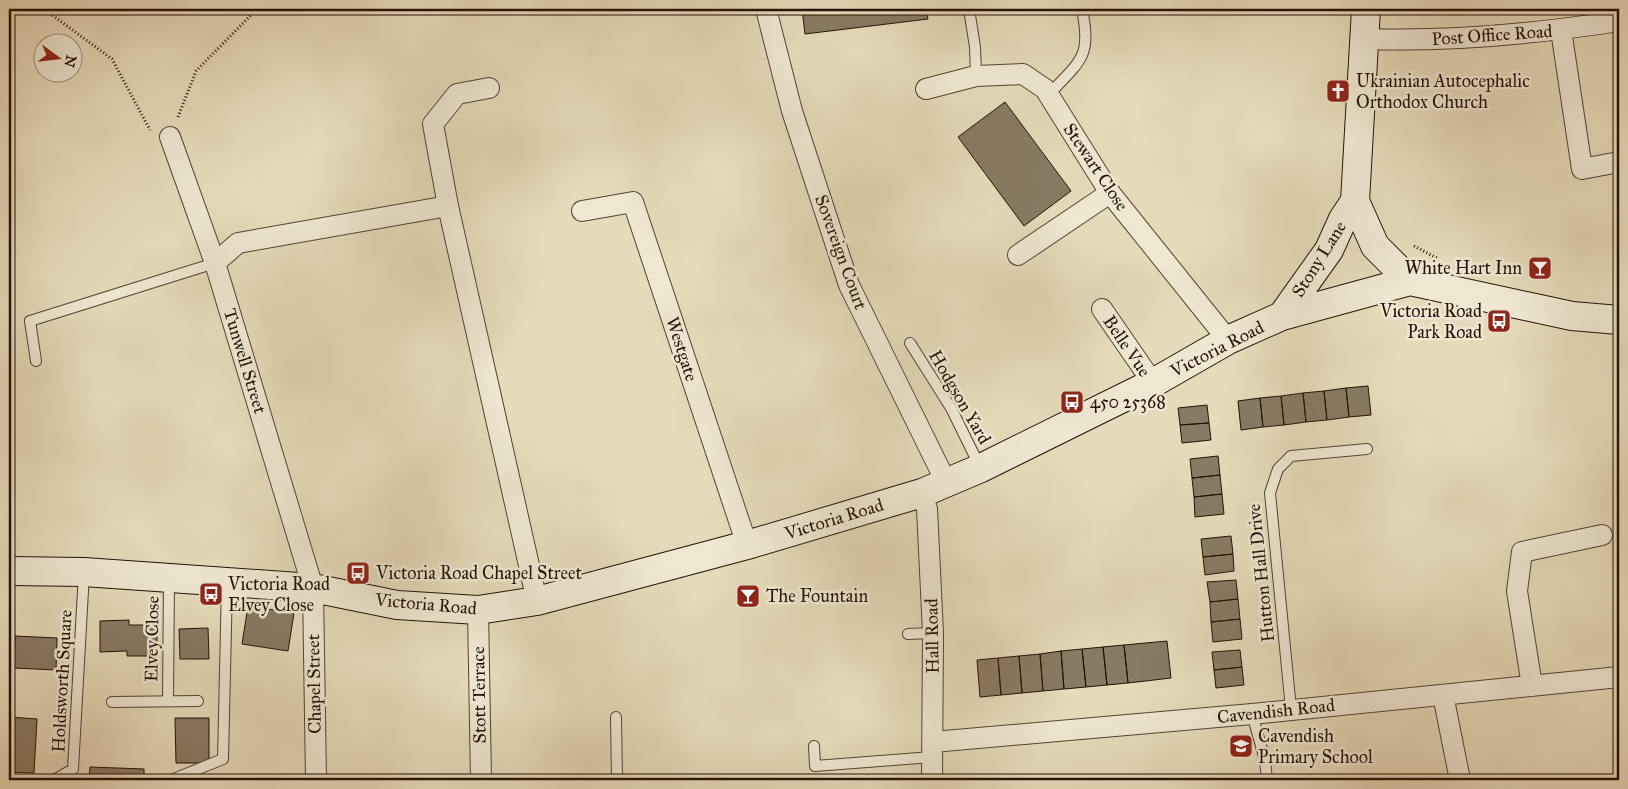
<svg xmlns="http://www.w3.org/2000/svg" width="1628" height="789" viewBox="0 0 1628 789" font-family="'IM FELL Great Primer',serif">
  <style>
    .building { fill: #887a64; stroke: #241107 }
    .lines { fill: none; stroke-linecap: round; stroke-linejoin: round }
    .lane-casing { stroke: #544334; stroke-width: 12 }
    .street-casing { stroke: #544334; stroke-width: 22 }
    .secondary-casing { stroke: #241107; stroke-width: 30 }
    .path { stroke: #241107; stroke-width: 3; stroke-dasharray: 1 2.5; stroke-linecap: butt }
    .lane { stroke: #eee7d2; stroke-width: 10 }
    .street { stroke: #eee7d2; stroke-width: 20 }
    .secondary { stroke: #eee7d2; stroke-width: 28 }
    .labels { text-anchor: middle; stroke-width: 5; stroke-linejoin: round; paint-order: stroke }
    .street-label { font-size: 18px; fill: #241107; stroke: #eee7d2 }
    .poi-label { font-size: 18px; fill: #241107; stroke: #eee7d2; text-anchor: start }
  </style>
  <rect width="100%" height="100%" fill="#e5dab9"/>
  <filter id="stains"><feTurbulence type="fractalNoise" baseFrequency=".004" numOctaves="4"/><feColorMatrix values="0 0 0 0 .2 0 0 0 0 .09 0 0 0 0 .02 0 0 0 .5 -.17"/></filter>
  <radialGradient id="worn" r=".72"><stop offset=".6" stop-color="#630" stop-opacity="0"/><stop offset="1" stop-color="#630" stop-opacity=".3"/></radialGradient>
  <path class="building" d="M802,9H926L928,19L805,34Z
    M1005,102L1071,191L1024,226L958,137Z
    M1368,386L1371,415L1349,417L1346,388Z
    M1346,388L1349,417L1327,420L1324,391Z
    M1324,391L1327,420L1306,422L1303,393Z
    M1303,393L1306,422L1284,425L1281,396Z
    M1281,396L1284,425L1263,427L1260,398Z
    M1260,398L1263,427L1241,430L1238,401Z
    M1207,405L1209,423L1180,425L1178,408Z
    M1209,423L1211,440L1182,443L1180,425Z
    M1218,456L1220,475L1192,478L1190,459Z
    M1220,475L1222,494L1194,497L1192,478Z
    M1222,494L1224,514L1195,517L1194,497Z
    M1231,536L1233,554L1203,557L1201,539Z
    M1233,554L1234,571L1205,575L1203,557Z
    M1236,580L1238,599L1210,602L1207,582Z
    M1238,599L1240,619L1211,622L1210,602Z
    M248,606L294,613L288,651L242,644Z
    M1240,619L1242,639L1213,642L1211,622Z
    M129,620V625H157V656H127V651L100,652V621Z
    M208,628L209,659H180L179,629Z
    M15,636L57,638L56,670L14,668Z
    M1167,641L1171,678L1128,683L1124,645Z
    M1124,645L1128,683L1107,685L1103,647Z
    M1103,647L1107,685L1086,687L1082,649Z
    M1082,649L1086,687L1064,689L1061,651Z
    M1240,650L1242,667L1214,670L1212,652Z
    M1061,651L1064,689L1043,691L1040,654Z
    M1040,654L1043,691L1022,693L1019,656Z
    M1019,656L1022,693L1001,695L998,658Z
    M998,658L1001,695L980,697L977,660Z
    M1242,667L1244,685L1216,688L1214,670Z
    M9,717L37,719L34,773L10,772Z
    M175,718H209V763H176Z
    M90,767L144,769V780H89Z
    M260,779H288V780H260Z"/>
  <g class="lines">
    <g class="lane-casing">
      <path id="lane" d="M969,9L975,47L976,76
        M1045,89L1053,90C1083,59 1091,54 1082,9
        M910,343L951,408L980,467
        M36,361L30,321L215,263
        M908,634L933,633
        M168,701L169,580
        M112,702L198,701
        M1291,709L1270,493L1278,469L1291,456L1367,449
        M1252,714L1265,760L1267,780
        M616,717L617,780
        M814,746L815,766L932,757
        M54,780L73,769L84,573
        M171,780L223,759L227,584"/>
    </g>
    <g class="street-casing">
      <path id="street" d="M766,9L792,111L849,285L947,484
        M1561,30L1582,169L1619,162
        M1365,39C1451,42 1534,34 1619,21
        M489,88L457,94L433,124L448,206L537,601
        M926,89L976,76L1023,74L1045,89L1110,193L1228,340
        M170,137L215,263L313,588L316,780
        M582,211L633,202L747,545
        M1018,255L1110,193
        M215,263L238,243L448,206
        M1102,309L1153,383
        M922,493L927,509L933,633L932,780
        M478,610L481,780
        M1532,686L1517,591L1522,552L1602,535
        M1443,695L1460,780
        M933,742L1252,714L1619,677"/>
    </g>
    <g class="secondary-casing">
      <path id="secondary" d="M1366,9L1355,201L1375,246L1410,281
        M1282,316L1329,250L1343,219L1355,201
        M9,571L84,572L313,588L397,605L478,610L537,601L747,545L922,493L981,468L1153,383L1228,340L1282,316L1410,281L1572,316L1619,320"/>
    </g>
    <path class="path" d="M44,9L112,59L150,130
      M178,117L196,71L257,9
      M1414,246L1437,258"/>
    <use href="#lane" class="lane"/>
    <use href="#street" class="street"/>
    <use href="#secondary" class="secondary"/>
  </g>
  <defs>
    <g id="church-square" transform="scale(1.25)"><rect x="-9" y="-9" width="18" height="18" rx="4" fill="#8f2418" stroke="#eee7d2"/><path d="M-1.2-6h2.4v3.5h3.3v2.4h-3.3V6h-2.4V-.1h-3.3v-2.4h3.3Z" fill="#fff"/></g>
    <g id="bar-square" transform="scale(1.25)"><rect x="-9" y="-9" width="18" height="18" rx="4" fill="#8f2418" stroke="#eee7d2"/><path d="M-6-5H6L.8 .8V4.5H3.5V6h-7V4.5H-.8V.8Z" fill="#fff"/></g>
    <g id="bus-square" transform="scale(1.25)"><rect x="-9" y="-9" width="18" height="18" rx="4" fill="#8f2418" stroke="#eee7d2"/><path d="M-5-6H5V4H4V6H2V4H-2V6H-4V4H-5ZM-3.5-4V0h7V-4ZM-3.5 1.2v1.5H-2V1.2ZM2 1.2v1.5H3.5V1.2Z" fill="#fff"/></g>
    <g id="school-square" transform="scale(1.25)"><rect x="-9" y="-9" width="18" height="18" rx="4" fill="#8f2418" stroke="#eee7d2"/><path d="M0-5L7-2L0 1L-7-2ZM-4 1L0 2.5L4 1V4Q0 6-4 4Z" fill="#fff"/></g>
  </defs>
  <g fill-rule="evenodd">
    <use href="#church-square" x="1338" y="91"/>
    <use href="#bar-square" x="1540" y="268"/>
    <use href="#bus-square" x="1499" y="321"/>
    <use href="#bus-square" x="1072" y="402"/>
    <use href="#bus-square" x="358" y="573"/>
    <use href="#bus-square" x="211" y="594"/>
    <use href="#bar-square" x="748" y="596"/>
    <use href="#school-square" x="1241" y="746"/>
  </g>
  <g class="labels">
    <g class="street-label">
      <text transform="translate(1492 35) rotate(-4)" y="6">Post Office Road</text>
      <text transform="translate(1096 167) rotate(56)" y="6">Stewart Close</text>
      <text transform="translate(841 252) rotate(70)" y="6">Sovereign Court</text>
      <text transform="translate(1319 259) rotate(-58)" y="6">Stony Lane</text>
      <text transform="translate(1127 346) rotate(56)" y="6">Belle Vue</text>
      <text transform="translate(682 349) rotate(72)" y="6">Westgate</text>
      <text transform="translate(1217 349) rotate(-27)" y="6">Victoria Road</text>
      <text transform="translate(245 361) rotate(73)" y="6">Tunwell Street</text>
      <text transform="translate(960 397) rotate(60)" y="6">Hodgson Yard</text>
      <text transform="translate(834 519) rotate(-17)" y="6">Victoria Road</text>
      <text transform="translate(1261 573) rotate(-96)" y="6">Hutton Hall Drive</text>
      <text transform="translate(426 604) rotate(5)" y="6">Victoria Road</text>
      <text transform="translate(932 636) rotate(-91)" y="6">Hall Road</text>
      <text transform="translate(152 639) rotate(-89)" y="6">Elvey Close</text>
      <text transform="translate(62 681) rotate(-87)" y="6">Holdsworth Square</text>
      <text transform="translate(314 684) rotate(-91)" y="6">Chapel Street</text>
      <text transform="translate(479 695) rotate(-91)" y="6">Stott Terrace</text>
      <text transform="translate(1276 711) rotate(-6)" y="6">Cavendish Road</text>
    </g>
    <g class="poi-label">
      <text x="1356" y="87">Ukrainian Autocephalic<tspan x="1356" dy="21">Orthodox Church</tspan></text>
      <text x="1522" y="274" text-anchor="end">White Hart Inn</text>
      <text x="1482" y="317" text-anchor="end">Victoria Road<tspan x="1482" dy="21">Park Road</tspan></text>
      <text x="1090" y="408">450 25368</text>
      <text x="376" y="579">Victoria Road Chapel Street</text>
      <text x="228" y="590">Victoria Road<tspan x="228" dy="21">Elvey Close</tspan></text>
      <text x="766" y="602">The Fountain</text>
      <text x="1258" y="742">Cavendish<tspan x="1258" dy="21">Primary School</tspan></text>
    </g>
  </g>
  <rect width="1628" height="789" fill="none" stroke="#e5dab9" stroke-width="30"/>
  <rect x="10" y="10" width="1608" height="769" fill="none" stroke="#241107" stroke-width="2.5"/>
  <rect x="15" y="15" width="1598" height="759" fill="none" stroke="#241107"/>
  <g transform="translate(58 58) rotate(105)"><circle r="24" fill="#eee7d2" stroke="#9d9181"/>
  <path d="M0-4L9 19L0 12L-9 19Z" fill="#8f2418"/>
  <text y="-8" font-size="14" font-weight="bold" text-anchor="middle" fill="#241107">N</text>
  </g>
  <rect width="100%" height="100%" filter="url(#stains)"/>
  <rect width="100%" height="100%" fill="url(#worn)"/>
</svg>
